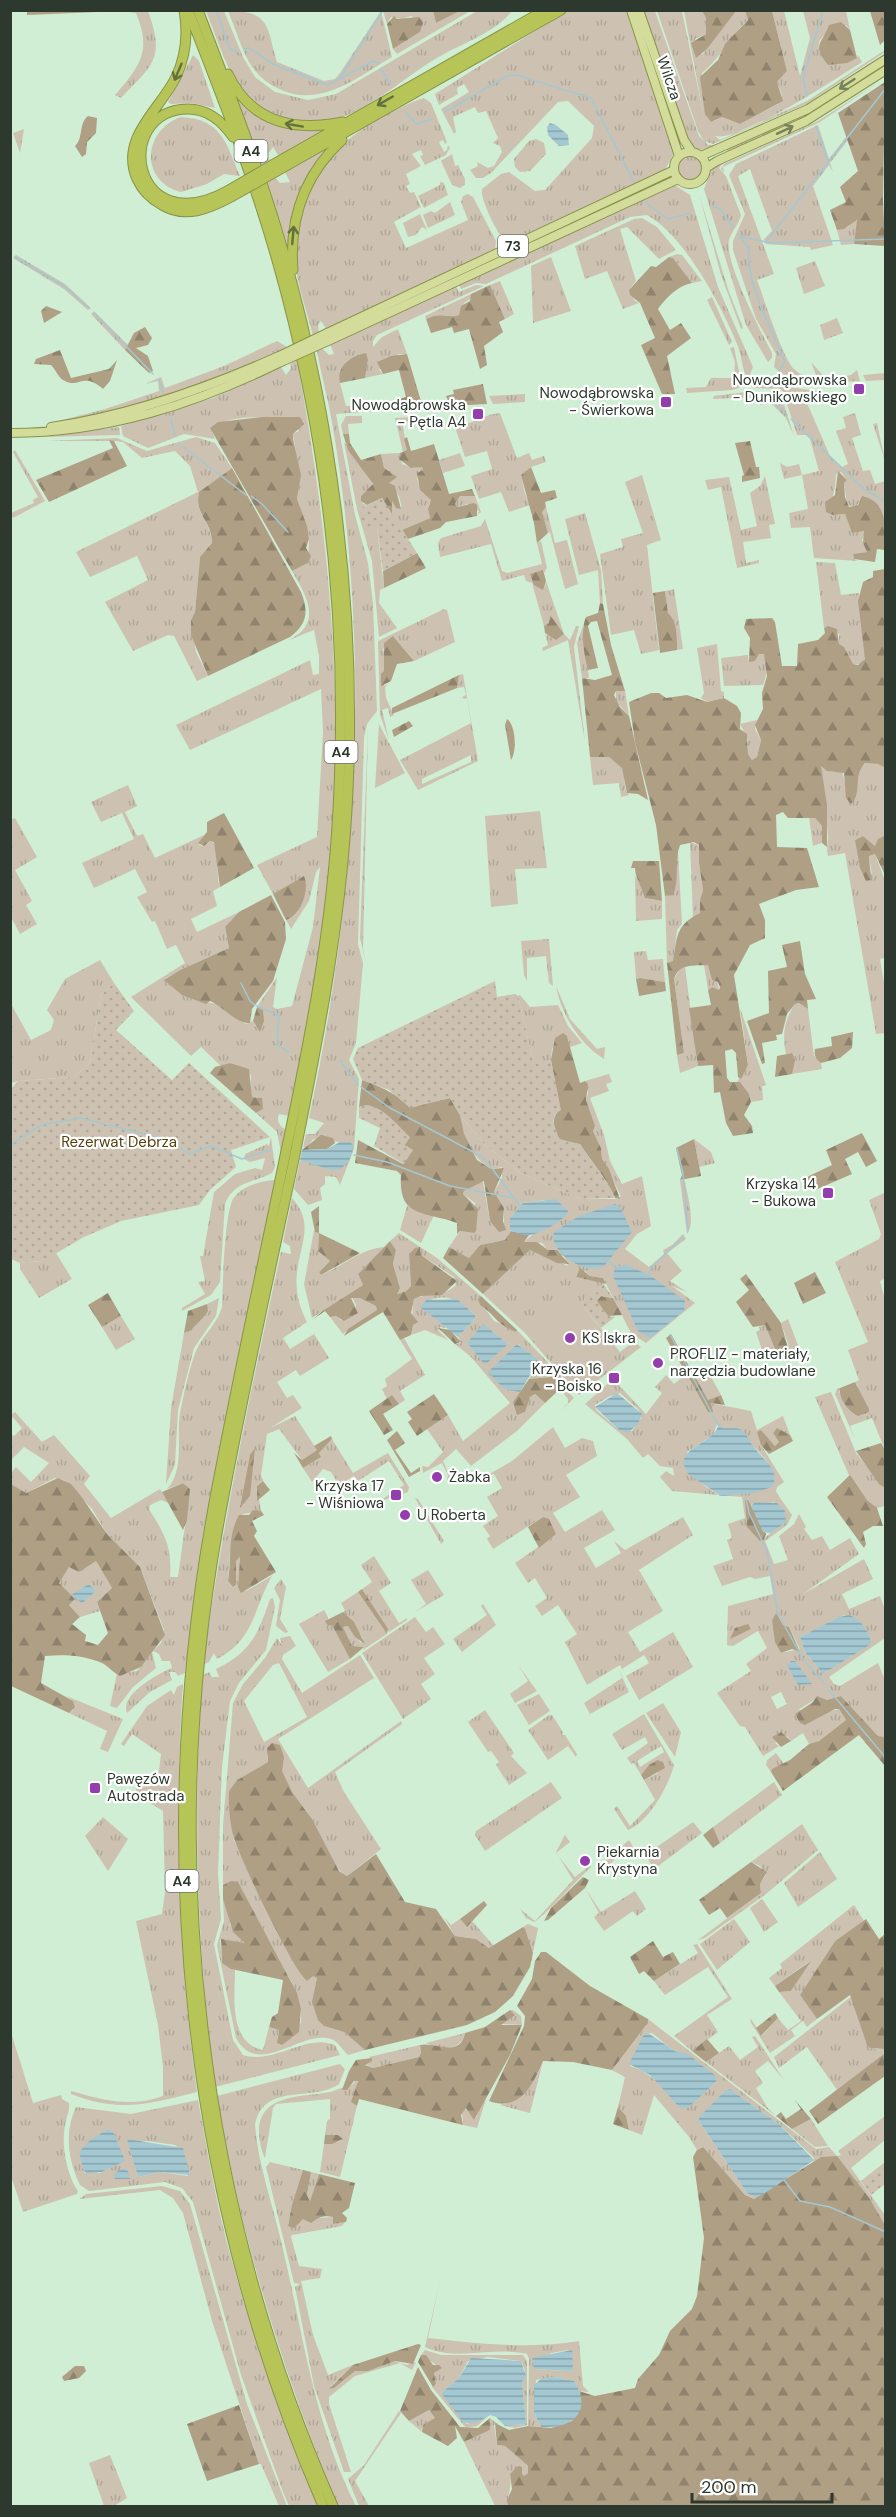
<svg xmlns="http://www.w3.org/2000/svg" width="896" height="2517" viewBox="0 0 896 2517" font-family="'DM Sans',sans-serif">
  <style>
    .grass { fill: url(#grass-tufts); fill-rule: evenodd }
    .forest { fill: url(#forest-firs); fill-rule: evenodd }
    .park { fill: url(#park-dots) }
    .pitch { fill: #cdc2b1 }
    .water { fill: url(#water-rules) }
    .lines { fill: none; stroke-linecap: round; stroke-linejoin: round }
    .stream { stroke: #a4c8d2; stroke-width: 1.5 }
    .primary-casing { stroke: #879349; stroke-width: 10 }
    .motorway-casing { stroke: #879349; stroke-width: 11 }
    .primary { stroke: #d4dc9b; stroke-width: 8 }
    .motorway { stroke: #b7c458; stroke-width: 9 }
    .primary-bridge-casing { stroke: #879349; stroke-width: 10; stroke-linecap: butt }
    .motorway-bridge-casing { stroke: #879349; stroke-width: 11; stroke-linecap: butt }
    .primary-bridge { stroke: #d4dc9b; stroke-width: 8 }
    .motorway-bridge { stroke: #b7c458; stroke-width: 9 }
    .oneway { stroke: #64713f }
    .oneway2 { stroke: #78825f }
    .poi-dot { fill: #923eac; stroke: #fff; stroke-width: 2 }
    .labels { text-anchor: middle; stroke-width: 4.5; stroke-linejoin: round; paint-order: stroke }
    .shield { fill: #fff; stroke: #6c746d; stroke-width: 1.5 }
    .shield-label { font-size: 14px; font-weight: bold; fill: #2d392e }
    .street-label { font-size: 15px; fill: #2d392e; stroke: #fff }
    .poi-label { font-size: 15px; fill: #2d392e; stroke: #fff; text-anchor: end }
    .park-label { font-size: 15px; fill: #584110; stroke: #fff }
  </style>
  <defs>
    <pattern id="grass-tufts" width="24" height="20" patternUnits="userSpaceOnUse" patternTransform="scale(1.5)"><rect width="24" height="20" fill="#cdc2b1"/><path d="M3 7l-1-3M5 7V3M7 7l1-3M15 17l-1-3M17 17v-4M19 17l1-3" fill="none" stroke="#b0a799"/></pattern>
    <pattern id="forest-firs" width="22" height="20" patternUnits="userSpaceOnUse" patternTransform="scale(1.5)"><rect width="22" height="20" fill="#af9f85"/><path d="M5 1l3.5 6h-7zM16 11l3.5 6h-7z" fill="#8f836d"/></pattern>
    <pattern id="park-dots" width="8" height="8" patternUnits="userSpaceOnUse" patternTransform="scale(1.5)"><rect width="8" height="8" fill="#cdc2b1"/><path d="M2 2h.1M6 6h.1" fill="none" stroke="#b0a799" stroke-width="1.8" stroke-linecap="round"/></pattern>
    <pattern id="water-rules" width="6" height="5" patternUnits="userSpaceOnUse" patternTransform="scale(1.5)"><rect width="6" height="5" fill="#a4c8d2"/><path d="M0 2.5h6" fill="none" stroke="#86a3ab"/></pattern>
  </defs>
  <rect width="100%" height="100%" fill="#cfeed3"/>
  <path class="grass" d="M122,11H148C165,58 154,64 121,98L115,95C140,66 152,51 136,13Z
    M206,11H224L243,57L255,77L275,92L308,100L336,94L477,11H512C493,35 458,44 432,61C405,78 381,99 352,113C336,121 321,122 304,121C237,115 227,64 206,11Z
    M228,11C271,10 267,29 277,62L324,81L335,79L340,73L381,11L392,57C358,77 320,109 279,89C266,83 256,74 249,62C240,46 235,27 228,11Z
    M383,11H433L436,23L460,11H470L397,54L393,49L420,32L412,16L401,19L391,17L387,24Z
    M567,11H628L675,151L665,170L509,244C500,241 480,200 482,189L501,174L509,172L535,191L545,190L592,138L594,126L568,101L558,102L491,173L483,178H476L470,170L478,166L477,162L488,168L494,166L502,152L500,146L493,143L498,138L486,111L478,113L475,107L453,117L456,132L454,134L441,109L469,92L464,84L457,88L458,94L439,105L435,94Z
    M643,11H655L699,136L708,145H717C705,151 695,153 687,140Z
    M657,11H682L704,117L684,11H702L706,18V34L695,39L702,55L730,16L736,11H745L748,20C729,37 722,57 702,73L705,114L714,121L722,117L740,124L778,104L782,95L777,82L787,71L772,11H784L800,76L810,38L803,11H846L850,30L846,25C823,32 808,42 828,65L857,58L858,55L862,62C837,78 741,142 715,136L720,140L807,101L885,50V52L806,104L713,144L704,141L698,131Z
    M193,55L199,61L215,108L191,103L171,104L168,102Z
    M885,62V67L809,116L728,153L727,149L798,117Z
    M879,82L820,122L723,167L724,173L721,169L724,164L818,121Z
    M234,91L273,122L337,125L280,158L273,147L268,154L270,164L262,168Z
    M424,98L431,103L447,142L445,144L443,140L439,142L444,152L447,150L448,145L450,148L446,155L425,165L420,156L423,155L421,150L412,154L421,166L406,174L410,184L406,186L410,193L414,192L421,207L394,222L406,248L468,220L461,202L463,196L468,194L473,197L496,241L495,250L327,330L321,321L318,325L319,333L313,336C307,311 297,285 295,260C291,190 330,143 390,113C401,108 412,101 424,98Z
    M181,117C222,119 226,143 240,176L224,174L207,184L181,192C139,181 143,130 181,117Z
    M818,125L829,159L846,137L848,140L830,163L833,172L829,165L813,186L833,245L811,250L810,247L766,244L764,239L772,231L750,169L738,176L774,274L757,280C764,298 783,360 795,370C801,376 810,377 817,377L811,362L826,379V382C808,382 787,381 774,367L776,354L756,319L733,250V241L745,214L729,175L736,164Z
    M24,129L20,153L13,133Z
    M339,139L315,166L289,251L267,180L274,176L280,183L290,182L284,170Z
    M536,139L544,143L546,154L530,171L520,172L515,167L514,159L529,141Z
    M452,154L455,166L458,165L465,179V185L460,188L452,185L441,161Z
    M677 168a13 13 0 1 1 26 0a13 13 0 1 1-26 0Z
    M725,161L719,168L726,176L741,215C739,224 732,231 729,240C724,261 761,332 772,353V358L768,362L746,325L704,189L713,166Z
    M440,182L444,183L448,195L424,208L418,196L440,185Z
    M675,185L690,195L718,287L753,367L748,380C742,371 742,355 737,344C722,306 683,234 647,215L630,217L486,284L476,283L461,289L459,285Z
    M699,194L728,289L743,328L741,329L721,275Z
    M450,202L455,215L428,228L423,215L431,211L435,213Z
    M420,214L427,230L422,227L416,235L408,237L403,223Z
    M642,218L657,227L676,250L659,259L627,227L620,229L636,281L629,290L635,301L639,303L623,309L607,271L585,279L575,246L634,219Z
    M855,220L859,223L854,244L841,245L837,230L848,227Z
    M677,254L682,255L702,281L692,283L673,258L669,257Z
    M16,255L65,284L91,308L88,310L64,289L13,258Z
    M551,257L571,311L533,323L531,266Z
    M815,261L825,286L804,294L796,268Z
    M500,281L514,314L505,319L490,285Z
    M476,285L484,286L377,335L373,341V347L382,337L398,329L407,354H399L379,370L383,374L365,378L368,360L340,383L346,406L376,405L377,411L336,414L355,515L368,563L373,603L377,711L367,724L364,738L358,944L363,963L356,1043L349,1060L359,1079L354,1149L340,1185L336,1177L325,1176V1184L320,1188L322,1200L308,1205L294,1189L300,1160L319,1165L340,1142L313,1139L308,1146L303,1148L306,1134H315L324,1123L309,1118C358,890 372,653 332,422C328,398 321,375 317,351L322,348L329,355L334,354L330,344L456,286L459,292Z
    M471,294L472,298L464,303L459,315C450,319 443,311 426,319L425,316Z
    M712,297L732,342L729,345L707,300Z
    M94,311L128,345L125,350L91,314Z
    M837,318L843,333L824,340L820,325Z
    M277,341L287,347C213,385 132,408 51,423L105,409L159,391L158,381L145,384L161,377L165,388L224,366Z
    M734,347L742,387L732,390L687,393L686,388L706,387L711,378H734L735,362L730,348Z
    M297,360C326,517 343,674 332,834C326,929 308,1023 289,1116L279,1114C276,1122 280,1126 286,1130L281,1153L277,1132L256,1113L263,1109L258,1097H251V1075L230,1063L221,1066L201,1047L191,1056L131,997L185,963L176,945L167,949L155,921L152,922L137,897L147,892L135,869L94,888L82,863L134,839L122,813L101,822L91,802L128,785L137,806L125,812L137,836L143,834L155,858L204,835L199,845L204,846L212,840C221,853 215,871 220,887L213,891L217,906L191,919L197,932L239,912L225,927L229,948L180,970L165,979L206,1002L216,1004L246,1024L253,1021L256,1027L260,1008L257,1007L277,977L273,1007L277,1009L292,1006L313,927L320,867L316,872L309,901L291,929L286,920C303,916 307,890 303,877L273,894L257,865L317,837L323,732L321,689L190,750L176,725L310,660L313,675L319,674V656L314,630L289,640C323,623 307,597 292,571L308,563L309,539L297,499L300,480L293,434L299,431L293,417C270,418 229,414 211,428L215,439L184,434L148,448L123,436L121,426L213,398L281,367L286,375L291,368L290,364Z
    M857,370L860,381L834,382L830,379L851,375Z
    M885,373V380L866,381L863,375Z
    M769,378L789,387L818,391L819,394L784,396L781,389L754,388Z
    M585,392L599,398L552,400L549,394Z
    M746,392L753,397L713,399L714,396Z
    M525,394V402L493,404L489,396Z
    M820,396L822,401L807,403L830,456L842,467L848,464L836,431L846,428L843,417L855,413L861,435L852,438L863,471L870,470L875,484L885,481V526C881,511 879,504 865,496L855,507L847,505L844,483L847,480L841,472L836,474C836,490 830,499 833,515L845,514L852,533L863,531L865,533L862,540L867,552L853,554L854,559L858,561L814,558L810,527L791,528L789,513L808,509L802,475L784,479L780,463L787,467L799,464L802,475L819,471L810,439L806,435H797L785,398Z
    M782,398L794,436L786,418L771,403L760,405L759,401Z
    M500,413L517,458L529,453L532,460L544,456L546,462L531,467L521,475L525,494L530,505L509,512L501,492L479,499L471,476L492,469L487,451L465,457L451,415L464,424C478,422 485,414 500,413Z
    M346,416H362V423L348,424L349,434H343L341,425Z
    M418,417V421L402,422L407,450L403,452L395,418Z
    M877,423L885,461L873,424Z
    M119,427L120,435L44,437Z
    M196,437L215,443L232,468L199,492C194,516 211,520 212,543L200,557L195,612L191,620L196,652L208,676L197,681L174,636L168,635L133,651L105,602L148,580L137,556L90,577L76,552L198,492L190,466L175,451L142,458L123,442L115,441H46L117,438L147,451Z
    M344,442L373,485L361,496L363,504L367,505L359,509L377,527L384,588L380,590L379,603L397,628L379,637L372,561L357,509Z
    M15,450L45,501L13,518L11,513L34,503L33,500L38,497L13,452Z
    M400,453L402,464L414,468L421,466L423,469L417,479L421,490L431,500L428,509L430,518L402,530L392,515L391,502L394,501L401,509C402,499 396,489 389,483L391,474L384,468L381,454Z
    M460,453L465,466L443,473L439,460Z
    M642,475L661,540L647,545L659,650L641,654L634,630L611,635L600,554L623,547L621,539L643,533L625,482Z
    M765,476L775,524L769,525L771,538L743,542L746,563L759,560V563L737,568L721,487L708,490L705,480L729,477L741,530L757,526L750,493L760,486Z
    M468,494L475,496L481,512L478,514L479,511L467,504L458,507L455,504L460,496Z
    M546,507L555,543L567,540L578,584L565,589L550,532L548,533L542,512Z
    M585,513L601,570L603,604L600,603L598,570L579,575L565,519Z
    M485,519L502,571L507,573L542,564L537,543L541,541L547,568L544,573L543,570L545,588L546,581L564,634L570,640L576,626H579L574,647L585,742L568,640L543,651L542,648L548,645L545,633L547,637L550,623L544,626L532,583L526,581L524,575L502,581L491,544L440,557L438,543L441,538L481,526Z
    M816,562L835,563L841,595L859,593C858,611 871,648 863,664H853L839,645V634L828,626L824,628Z
    M674,589L683,649L677,650C677,638 678,622 668,614L665,591Z
    M444,609L447,610L455,642L414,661L394,637L383,649C387,662 383,673 384,686L388,684L385,687L386,698L394,715L390,717L388,708L382,710L389,740L380,715L378,641Z
    M583,626L589,678H582L577,643Z
    M717,644L721,691L724,692V698L707,702L701,698L704,693L697,648Z
    M759,654H764C769,662 767,675 763,685L724,686L721,658L748,655L749,662Z
    M463,674L478,761L418,790L400,760L471,723L467,698L464,699L462,697L466,695L464,687L457,688L459,675ZM471,755V762L422,784V779Z
    M616,691H625L629,716L616,701Z
    M757,720L755,729L761,740L757,757L752,760L748,754V739L740,724Z
    M379,724L405,773L375,788Z
    M368,729L363,949L366,964L360,938Z
    M590,757H609C613,760 618,763 621,766C627,775 622,787 629,795L621,797L619,783L593,785Z
    M866,763L878,764L885,768V840L881,837L875,846L863,836L855,840L872,875L869,856L875,854L885,881V958L880,959L885,989V1033L876,1034L845,853L828,856C826,848 828,844 828,837C826,813 826,792 820,768L821,766L832,772L842,771L845,782L857,780L858,770Z
    M540,811L547,868L515,869L518,904L491,907L485,816Z
    M809,817L815,818L822,826V843L813,846Z
    M15,818L37,857L15,870L32,901L26,905L37,924L20,934L11,917L10,820Z
    M690,842L699,845V863L703,890L700,900V913L693,918Z
    M678,851L682,924L677,930L673,961L667,963L665,896H668Z
    M635,876L642,884L645,898L662,901V919L636,921Z
    M549,939L553,986L549,983L546,956L527,958V981L524,975L521,941Z
    M646,951L648,960L663,959L665,982L640,978L636,979L634,952Z
    M100,960L114,983L101,995L90,1063L74,1077L18,1081L11,1083L10,1002L31,1040L51,1030L54,1020L47,1010L65,979Z
    M704,965H708L718,982L719,990L712,987L708,990Z
    M681,967H685L698,1066L680,1073L677,1055L684,1053L674,979Z
    M556,986L570,1019L597,1049L605,1047L604,1059C580,1044 561,1015 556,986Z
    M520,995L530,1007L558,1005L568,1026L582,1043L570,1047L567,1036L552,1049L551,1060L534,1065L518,996Z
    M799,1003L808,1009L814,1056L821,1063L822,1069L792,1074V1053L786,1054C782,1034 784,1021 795,1004Z
    M740,1008L766,1085L762,1086L763,1100L751,1102L749,1094L737,1082L748,1065Z
    M609,1074L612,1082L606,1084L609,1091L590,1098L604,1135L610,1161L622,1184L642,1176L651,1226L637,1234L625,1249L649,1267L664,1254L663,1250L672,1245L683,1234L686,1239L667,1253L682,1271L670,1281L687,1292L672,1286L695,1303L646,1343L637,1337L634,1339L603,1278L590,1276L585,1271L577,1274L576,1277L603,1283L598,1292L585,1298L582,1305L620,1352L633,1342L641,1347L579,1395L524,1332L483,1294L530,1250L568,1266L564,1256L548,1250L542,1243L524,1242L533,1234L545,1200L523,1203L510,1218L511,1231L505,1240L480,1245L469,1258L449,1247L460,1231L474,1233L477,1216L475,1203L463,1194L464,1191L483,1181L490,1222L504,1224V1208L494,1192L502,1178V1167L491,1169C473,1159 461,1135 460,1115L485,1145L520,1173L580,1199H618L621,1196L602,1159L601,1148L593,1131L594,1126L586,1100L588,1093L585,1081Z
    M271,1137L275,1167L272,1173C253,1183 234,1181 225,1204L220,1282L211,1295L182,1311V1308L205,1294L198,1282L205,1281L200,1256H203L214,1192L235,1174L255,1168L262,1170L265,1158L250,1162L244,1159L245,1154L267,1144L269,1146Z
    M694,1139L711,1152L715,1163L699,1167Z
    M275,1180L204,1527L185,1673L178,1676L175,1672H169L172,1680L150,1692L127,1713C119,1695 159,1673 172,1668L170,1661H162L159,1654L153,1651L161,1643L164,1630L140,1567L107,1534L92,1509L64,1480L55,1478L26,1493L11,1484V1473L16,1467L31,1482L49,1463L24,1447L11,1460V1434L14,1436L22,1428L11,1415L15,1412L42,1442L54,1435L90,1476L84,1484L111,1518L160,1489L169,1503L161,1500L150,1505L149,1509C165,1535 172,1546 170,1577H178L190,1489L183,1483L167,1489C185,1470 176,1437 180,1413C184,1393 189,1369 196,1351C203,1334 217,1325 222,1307C223,1285 224,1216 233,1199C241,1186 261,1181 275,1180Z
    M680,1180L685,1181C687,1195 696,1222 687,1234Z
    M884,1193L886,1278L880,1281L886,1304L885,1450L872,1418L850,1426L855,1439L835,1394L837,1389L840,1388L839,1392L849,1409L858,1386L855,1382L859,1380L848,1350L868,1342L835,1262L879,1239L881,1234L869,1200Z
    M292,1198C315,1223 300,1244 297,1273C295,1290 299,1307 307,1322L283,1338L290,1349L314,1334L329,1358L300,1376L296,1370L277,1382L287,1398L293,1395L302,1408L270,1428L295,1416L317,1450L302,1460L279,1429L267,1434L261,1475L263,1481L257,1486L261,1511L243,1514L230,1552L228,1581L233,1587L236,1585V1561L240,1557L238,1586L246,1591L272,1576C253,1609 255,1639 217,1659L214,1653L209,1662L203,1665C222,1526 251,1389 281,1252L291,1254L290,1246L283,1242Z
    M407,1206L434,1215L421,1243L400,1230Z
    M314,1230L319,1233L318,1251L330,1261L319,1272L321,1275C343,1266 360,1249 384,1247L358,1274L363,1285L312,1318L304,1284Z
    M399,1233L437,1258L481,1296L478,1299L494,1321L517,1330L558,1373L551,1377L529,1379L539,1363L518,1344L507,1355L509,1389L520,1392L513,1402L523,1414L530,1397L535,1394L545,1403L517,1431L471,1466L456,1449L443,1461L450,1477L454,1479L447,1481L448,1475L442,1463L423,1473L422,1466L428,1467L443,1452L427,1429L448,1415L463,1441L510,1403L471,1357L455,1344L461,1343L458,1337L475,1319V1315C459,1299 442,1290 421,1306L446,1328L440,1327L438,1330L448,1340L425,1330L411,1335C414,1322 411,1312 414,1299C429,1292 442,1298 456,1285L454,1277L421,1255V1250L409,1254L411,1286L406,1291L396,1294L400,1288L393,1264L396,1250L390,1241ZM491,1331L508,1344L478,1356L467,1343Z
    M56,1253L72,1279L39,1298L20,1269V1263L43,1261Z
    M352,1297L360,1298L376,1306L378,1310L343,1334L330,1317L336,1316L341,1320L355,1315L356,1305Z
    M219,1298L216,1316L194,1348L178,1410L175,1465L166,1484L171,1408L184,1333L190,1331L195,1322L205,1315L207,1304Z
    M121,1316L135,1339L116,1350L102,1327Z
    M788,1319L799,1348L765,1359L756,1332L760,1330L759,1327L765,1325L776,1350L789,1346L781,1323Z
    M404,1338L425,1375L400,1391L405,1400L399,1404L392,1395L387,1399L382,1389L387,1386L385,1379L412,1359L400,1340Z
    M705,1366L721,1395L708,1400L692,1373Z
    M686,1374L708,1412L712,1407L710,1403L751,1411L757,1430L783,1416L790,1435L779,1429L773,1433L779,1442L775,1446L763,1433L761,1445L784,1482L777,1487L776,1492L792,1515L787,1525L765,1541L774,1564L788,1560L779,1536L794,1524L799,1514L806,1527L804,1529L812,1540L822,1536L830,1550L850,1538L859,1554L803,1594L864,1559L873,1579L842,1594L849,1609L880,1596L885,1610V1638L829,1677L834,1684L840,1686L878,1663L885,1680V1737L878,1736L841,1696L827,1700L819,1697L798,1710L827,1712L839,1709L846,1720L819,1741L809,1744L803,1733L791,1741L787,1736L775,1743L779,1746L763,1756L745,1727L740,1726L717,1693L751,1671L746,1664L767,1648L758,1631L733,1646L727,1645L728,1606L773,1594L770,1576L755,1579L750,1577L722,1586L713,1566L733,1559L727,1540L732,1538L728,1524L745,1518L742,1497L672,1491L660,1477L666,1471L674,1476L673,1468L660,1466L648,1454L643,1458L627,1439L585,1404L613,1379L646,1414L662,1393L655,1387L666,1375L674,1384ZM620,1393L639,1410L641,1418L632,1431L619,1430L596,1410L595,1405L610,1396ZM717,1424L726,1430L730,1428C747,1441 774,1459 774,1483L721,1496C697,1482 694,1479 687,1452L713,1435ZM755,1502L762,1504L774,1502L786,1522L764,1538L746,1522L748,1504L750,1506ZM776,1613L783,1625L789,1627L800,1649L781,1653L772,1620ZM844,1615L870,1644L823,1674L805,1652L800,1637ZM781,1692L787,1704L777,1709L771,1697Z
    M561,1376L564,1388L574,1398L560,1411L568,1403V1399L555,1383Z
    M831,1392L856,1453L885,1488V1506L877,1508L867,1500L852,1482L815,1397Z
    M553,1427L565,1448L582,1438L593,1441L597,1456L566,1475L580,1497L553,1513L565,1532L602,1510L615,1530L584,1548L596,1568L621,1553L614,1541L625,1550L683,1517L693,1535L639,1570L663,1611L628,1632L640,1652L673,1632L693,1667L639,1700L626,1676L649,1663L644,1655L622,1669L620,1665L587,1685L565,1642L577,1634L558,1605L542,1616L535,1606L547,1598L535,1578L528,1583L515,1563L554,1536L543,1517L493,1549L487,1539L490,1536L483,1526L498,1516L487,1497L502,1488L494,1474L477,1481L512,1461Z
    M332,1439L353,1473L388,1453L409,1487L408,1492L378,1502L404,1485L389,1461L358,1481L354,1476L339,1485L331,1472L323,1469L312,1482L303,1468L321,1457L319,1453Z
    M415,1498L418,1499L444,1541L441,1544Z
    M374,1556L391,1583L379,1591L399,1623L407,1618V1620L389,1632L362,1589L372,1582L361,1565Z
    M96,1561L112,1588L97,1602L100,1611L80,1617L69,1605L75,1599L58,1583L69,1567L76,1569Z
    M428,1570L444,1595L415,1612L426,1604L411,1580Z
    M281,1579L286,1587L280,1619L288,1632L285,1633L276,1626L280,1600L274,1588Z
    M358,1592L387,1634L363,1650L364,1647L352,1646L343,1627L348,1626L361,1643L363,1638L343,1612L345,1610L341,1603Z
    M273,1598L275,1607L266,1650L239,1683L230,1701L222,1767L218,1873L221,1919L214,1944L233,2040L243,2055C275,2065 305,2033 335,2045L340,2055L215,2087C197,1949 192,1813 203,1675L209,1672L212,1677H219L216,1669C251,1652 258,1634 270,1599Z
    M483,1604L496,1625L462,1652L453,1639L487,1615L481,1606Z
    M324,1610L328,1617V1626L332,1625L350,1659L328,1672L299,1624Z
    M415,1617L426,1632L433,1627L445,1644L424,1658L435,1674L421,1684L431,1699L403,1719L362,1653Z
    M290,1636L296,1646L283,1655L282,1659L302,1693L360,1655L374,1678L278,1739L308,1788L401,1721L402,1724L335,1772L344,1792L381,1849L347,1876C327,1864 322,1836 311,1818C305,1808 297,1800 291,1791C280,1773 286,1768 267,1755L268,1762L237,1780L229,1791L234,1840L257,1888L291,1957L317,1978L324,2026L344,2032L365,2050L348,2055C342,2050 339,2042 331,2039C301,2029 258,2079 236,2038L217,1945L224,1921L223,1899L230,1915V1925L245,1943L220,1940L222,1963L235,1970C235,1996 228,2043 263,2050L269,2027L279,2030L277,2039L301,2023V2009L292,1983L238,1883L223,1885V1825L233,1703L243,1684L265,1658L277,1638L282,1645L280,1638ZM279,1663L307,1717L264,1742L244,1701L273,1665Z
    M152,1652L156,1668L133,1687L117,1708L110,1706L117,1674L137,1671Z
    M518,1665L537,1691L515,1703L510,1694L528,1681Z
    M619,1670L629,1692L590,1714L584,1703L622,1678Z
    M183,1684C174,1821 178,1955 197,2092C149,2104 119,2113 71,2094V2091C103,2100 131,2108 163,2096V2067L158,2025L136,1921L162,1914L165,1892L163,1811L134,1793L144,1776L158,1778L161,1754L132,1734L124,1746L121,1744L147,1706L171,1690L174,1695L177,1687Z
    M539,1694L550,1711L529,1725L517,1705Z
    M66,1696L123,1719L108,1752L100,1749L107,1731L69,1713L73,1710V1701Z
    M663,1703L681,1732L675,1757L646,1713Z
    M485,1710L514,1753L511,1756L527,1773L509,1785L496,1765L499,1762L491,1751L488,1752L468,1722Z
    M644,1714L674,1765C669,1785 649,1822 628,1830L614,1809L617,1806L630,1826L655,1800L644,1780L657,1774L663,1762L654,1761L641,1775L634,1763L631,1764L627,1758L648,1743L645,1737L622,1750L612,1734ZM661,1746L664,1752L640,1767L637,1761Z
    M549,1715H552L563,1732L562,1735H565L577,1754L576,1757L568,1746L548,1760L528,1730Z
    M776,1753L784,1764L771,1772L766,1765L767,1760Z
    M551,1782L562,1798L485,1851L475,1835L476,1831Z
    M774,1782L782,1795L720,1843L713,1827Z
    M103,1817L128,1839L108,1871L85,1836Z
    M693,1822L702,1833L657,1867L652,1866L645,1855Z
    M802,1824L818,1850L766,1894L705,1938L698,1940L761,1893L760,1884L766,1875L760,1866L751,1862Z
    M567,1831L565,1835L570,1842L556,1853L575,1877L591,1865V1867C581,1876 540,1921 534,1922L526,1918L520,1909L535,1921L573,1880L556,1852Z
    M629,1840L640,1859L630,1847L605,1868L602,1864Z
    M820,1852L837,1879L798,1907L784,1883Z
    M585,1888L601,1912L635,1891L646,1909L637,1916L633,1911L604,1931L594,1917L599,1913Z
    M762,1899L778,1922L764,1932L750,1908Z
    M854,1905L864,1921L835,1941L800,1995L817,2019L807,2027L803,2021L791,2030L795,2036L770,2053L750,2021L751,2019L762,2036L778,2018L788,2030L801,2021L779,1992L791,1991L810,1961L775,1986L769,1978L782,1968L780,1964Z
    M444,1917L451,1925L460,1919L467,1927L472,1921L494,1946L489,1948L476,1939L455,1936Z
    M734,1919L750,1942L717,1970L700,1944Z
    M528,1924L538,1928L533,1953L523,1927Z
    M697,1944L732,1999L707,2015L718,2032L692,2051L674,2036L728,1997L708,1967L665,1995L654,1981L698,1953L693,1945Z
    M852,1996L867,2045L876,2049L884,2048L885,2053L837,2090L807,2047L779,2068L774,2057Z
    M510,2010H513L521,2016L522,2025L501,2024L514,2015Z
    M648,2019L816,2149L829,2147L837,2156L841,2155L838,2151L885,2116V2140L851,2168L885,2215V2225L870,2199L837,2157H821L754,2199L745,2195L702,2147L697,2150L689,2137L654,2095L642,2135L629,2130L626,2117L618,2107L625,2077L612,2070L646,2026ZM652,2033C659,2038 668,2048 676,2051C691,2057 709,2066 716,2082L689,2107C663,2098 659,2074 630,2066L646,2034ZM734,2092L780,2125L814,2158L813,2162L762,2195L747,2193L699,2121Z
    M10,2029L33,2103L61,2095L62,2099L69,2103C70,2111 66,2118 65,2126C61,2145 67,2176 78,2191L77,2194L23,2212L11,2176Z
    M465,2033C461,2052 439,2050 426,2043Z
    M755,2036L784,2080L768,2061L755,2071L763,2083L756,2088L767,2107L776,2116L706,2062L729,2046L740,2060L758,2047L752,2037Z
    M420,2045L421,2053L419,2057L373,2068L365,2064L372,2061L369,2057Z
    M543,2061L530,2113L500,2105C524,2099 535,2083 543,2061Z
    M340,2064L345,2069L339,2084C312,2103 264,2081 255,2125C258,2165 273,2205 282,2245C303,2333 314,2424 356,2506H338C283,2373 241,2238 217,2096Z
    M356,2080L359,2086L351,2102L357,2106L340,2177L320,2172L324,2144L341,2141L339,2135H325L327,2121L330,2119V2099L276,2104L273,2108L265,2158C261,2151 259,2139 259,2131C260,2095 299,2097 324,2093C338,2091 340,2087 352,2085Z
    M486,2099L477,2128L463,2125L462,2110L469,2109L476,2118L480,2106Z
    M198,2100C208,2154 217,2209 232,2261C255,2345 284,2426 318,2506H289L283,2492L241,2375L193,2202L182,2188L165,2182L89,2191L80,2185C68,2160 64,2133 76,2107L131,2114ZM108,2129L114,2133L124,2161L100,2173H85L82,2149ZM147,2141L175,2145L183,2151L188,2176L160,2172L138,2177L130,2146L132,2142Z
    M811,2119L828,2146L815,2147L792,2129Z
    M270,2162L303,2170L288,2224L303,2219L333,2217V2224L345,2222L342,2226L292,2235L291,2237L299,2266L322,2269L320,2278L301,2281L313,2335L328,2375L353,2365L330,2387L355,2371H368L395,2361L406,2365L416,2362L412,2370L400,2363L355,2376L329,2397V2404L351,2472H344L314,2386L295,2287L300,2284L294,2283L266,2167Z
    M311,2172L319,2174L310,2201L307,2195Z
    M162,2186L180,2191L190,2204L247,2404L287,2506H279L261,2464H259L212,2321L183,2213L173,2198L160,2190L79,2199L86,2194Z
    M440,2281L428,2338C480,2344 528,2349 579,2341L583,2386L589,2392L579,2391L574,2381L555,2377L536,2380L534,2413L541,2427L528,2426L529,2359L527,2354C494,2346 456,2362 425,2347ZM569,2350L573,2370L570,2371L534,2369L551,2353Z
    M425,2350L441,2355H523L527,2361V2425L515,2428L505,2426L526,2424L522,2382L525,2370L521,2361L488,2357L468,2361L459,2378L441,2393L467,2424L487,2417L477,2426L466,2428L432,2387L436,2384L434,2373L441,2368L421,2355Z
    M429,2410L435,2418L421,2429L422,2432L409,2421Z
    M399,2411L401,2413L355,2481L369,2506H359L348,2479L364,2465Z
    M490,2418L498,2424L494,2425L497,2445L505,2446L528,2466V2473L524,2476L514,2471L510,2474C512,2490 507,2494 508,2506H495L464,2442L490,2430Z
    M110,2455L127,2498L114,2506H104L89,2463Z"/>
  <path class="forest" d="M122,11L27,15V10Z
    M433,11V10L460,11L436,23Z
    M702,11H736L707,49L696,58L691,43L706,34V18Z
    M745,11H772L787,71L777,82L783,101L740,124L722,117L711,122L705,114L700,77L718,60L725,44L748,20Z
    M870,11H885V40L880,45Z
    M394,16L397,19L419,17L423,23L420,32L393,49L387,24Z
    M841,22L850,30L857,58L847,63L828,65C811,45 822,44 829,25Z
    M885,82L883,200L885,246L854,244L857,220L844,229L837,230L830,210L846,202L840,187L858,171L838,113Z
    M88,116L97,118L96,133L87,142L86,154L82,157L75,146C84,138 78,124 88,116Z
    M669,257L673,258L692,283C677,286 666,298 658,309L670,330L681,323L691,338L667,356L675,394H662L641,345L655,338L640,303L630,295L629,290L651,266L656,267Z
    M490,285L505,319L499,322L503,332L484,346L487,365L480,369L469,329L454,333L452,327L431,333L426,319C442,311 449,319 459,315L461,306L470,301L471,294Z
    M46,306L62,312L44,323L41,311Z
    M145,327L152,338L148,345L136,348L148,356L153,371L149,373L125,350L134,333Z
    M60,350L71,378L109,369L117,360L110,381L103,389C82,371 80,390 63,380C58,377 56,370 51,365L34,364L36,359Z
    M366,353L368,360L365,378L340,383C336,366 351,356 366,353Z
    M407,354L423,408L400,409V399L406,397L399,370L383,374L377,362L391,356Z
    M483,384L487,404L450,406L446,396L454,394L453,390Z
    M262,417H300L304,424L293,434V439L301,475L297,499L307,526L309,539L306,548L311,556L308,563L292,571L210,428L218,422Z
    M343,434H349L350,443L361,460L381,454L384,468L397,477L389,483L395,486L401,509L396,508L392,501V515L382,498L367,505L361,501V496L373,484L348,450Z
    M407,437L411,451L434,444L449,494L472,489L475,496H460L455,504L458,507L474,503L477,505V516L446,522L440,528L408,539L402,530L430,518L428,509L431,500L420,490L417,473L423,470L422,467L411,468L399,459L400,453L407,450L404,439Z
    M109,440L114,441L127,466L49,502L36,480L113,448Z
    M750,441L756,467H759L760,478L742,482V476L744,475L735,443Z
    M531,467L541,493L555,490L557,498L545,502L546,507L542,512L548,533L537,543L534,523L521,475Z
    M232,468L301,592C309,612 307,624 290,637L208,676L191,635V620L195,612L200,557L212,543C212,520 194,516 199,492Z
    M838,471L847,480L844,483L845,497L849,507L858,505L862,496C888,501 886,530 885,550L877,549L875,562L854,559L853,554L867,552L863,543L864,531L852,533L845,514L833,515L826,512L825,502L835,495Z
    M417,553L426,568L384,588L383,571Z
    M885,569V768L878,764L865,763C852,777 863,793 851,804L846,798L844,773L827,771L821,766L827,805V847L822,843V826L815,818H788L783,812L776,815L777,847L807,848L819,887L796,890L759,904L765,920V938L750,945L734,975L748,1065L741,1079L738,1077L736,1053L732,1049L725,1051L727,1078L730,1082H740L749,1094L751,1102L744,1115L752,1126L753,1133L733,1136L726,1123L720,1092L714,1093L713,1065L698,1066L689,1008L711,1005L708,990L712,987L719,990L720,987L718,982L712,980L708,965C693,966 679,963 674,979L684,1053L677,1055L667,963L673,961C677,936 676,925 700,913V900L703,890L699,863V845L694,842L680,845C674,861 680,879 673,895L665,896L656,825L635,742L629,702L651,693H659L666,698L687,695L707,702L724,698L737,706L741,713L740,729L747,734L748,754L752,760L757,757L761,740L755,725L763,709L762,693L767,676L764,654H759L755,661L749,662L750,638L744,628L746,619L772,618L775,622L782,666H797L798,644L818,640L825,633L824,628L828,626L837,629L839,644L844,647L853,664L858,665L865,659L858,601L863,582L873,577V571Z
    M543,570L546,581L543,590L534,585L530,574Z
    M665,591L668,613C678,622 677,638 677,650L660,653L653,593Z
    M600,603L603,604L611,645L625,691H616L614,695L620,707L629,716L648,800L638,794L627,793L622,768L609,757H590L582,678L595,680L612,675L597,621L591,622L588,626L598,668L588,670C584,655 580,631 586,617L598,613Z
    M550,615L564,634L556,640L545,633L544,626L549,623Z
    M393,636L414,661L397,664L391,681L381,686V674L384,671V643Z
    M459,675L457,688L392,714V708Z
    M507,719C516,725 517,752 511,760L505,725Z
    M409,721L413,726L394,737L392,730Z
    M224,813L254,868L220,887L214,842L210,841L204,846L198,843L207,832V822Z
    M863,836L875,846L878,839L884,836L886,840L885,897L884,873L875,854L869,856L871,880L866,881L860,868L855,840Z
    M633,861H659L662,901L645,898C642,887 635,877 635,868H631Z
    M304,876C310,889 301,916 286,920L273,894Z
    M271,895L285,922L286,939L273,981L252,1009L250,1023C236,1024 224,1007 210,1001L206,1004L182,995L164,980L180,970L229,948L225,927L239,912Z
    M800,941L805,974L816,999L807,1000L808,1009L799,1003L795,1004L787,1014L782,1034L776,1035L777,1040L762,1043L765,1063L762,1064L747,1021L769,1013L768,971L787,967L782,945Z
    M640,978L665,982L666,991L639,996L636,979Z
    M257,1007L263,1010L264,1021L260,1032L253,1021Z
    M853,1032L852,1048L840,1058L821,1063C815,1059 814,1055 815,1049L832,1046L831,1037Z
    M563,1033L567,1036L580,1083L585,1081L588,1084L586,1100L595,1126L593,1131L601,1148L602,1159L609,1169L620,1199L615,1198C606,1177 592,1163 580,1144C574,1143 565,1144 561,1140C552,1133 551,1116 560,1110L551,1060L555,1038Z
    M792,1053L795,1060L792,1074L775,1077L777,1056Z
    M230,1063L249,1069L252,1097L262,1098L263,1109L256,1113L210,1073L215,1067Z
    M362,1080C404,1093 399,1111 450,1098L460,1115L464,1134L477,1160L491,1169L504,1168L494,1192L504,1208L503,1221L506,1230L499,1232L490,1221L484,1181L464,1191L463,1194L478,1209L476,1231L474,1233L460,1231L457,1234V1223C423,1211 398,1218 401,1175L397,1171L355,1163L358,1140L403,1164C404,1158 406,1150 404,1144C399,1125 380,1101 359,1107Z
    M862,1133L877,1161L866,1167L858,1152L845,1159L852,1174L813,1191L807,1177L832,1165L826,1150Z
    M321,1135L333,1138L335,1143L327,1149L302,1150Z
    M694,1139L701,1176L680,1180L682,1175L676,1148Z
    M319,1206V1233L360,1253L321,1275L319,1272L330,1261L318,1251L319,1233L315,1232L311,1212Z
    M511,1231L529,1235L524,1242H537L548,1250H557L569,1264L557,1263L530,1250L483,1294L443,1258L449,1247L469,1258L480,1245L505,1240Z
    M390,1241L396,1250L393,1264L400,1288L397,1294L406,1291L411,1286L409,1254L415,1248L420,1247L421,1255L457,1281L442,1295L421,1296L414,1299L411,1313L418,1322L413,1325L411,1335L400,1340L383,1312L344,1336L348,1329L377,1310L376,1306L360,1298H351L358,1313L344,1321L336,1316L330,1317L325,1311L312,1320L324,1310L363,1285L358,1274Z
    M580,1268L590,1276L603,1278L606,1284L576,1277Z
    M815,1272L826,1293L803,1304L794,1283Z
    M746,1274L781,1323L788,1348L776,1351L765,1325L753,1327L736,1302L749,1290L740,1279Z
    M108,1293L121,1316L102,1327L88,1305Z
    M481,1296L517,1330L516,1332C494,1323 496,1315 480,1305L478,1299Z
    M601,1296L613,1298L622,1315L608,1316L596,1301Z
    M207,1304L208,1311C204,1317 195,1326 190,1331L184,1333L188,1311Z
    M438,1328L450,1330L461,1342L455,1344Z
    M671,1334L708,1400L721,1395L725,1405L711,1403L713,1412H708L666,1338Z
    M558,1373L561,1376L555,1383L560,1389L545,1403L535,1394L530,1397L525,1412L517,1415L513,1402L529,1379L551,1377Z
    M855,1382L869,1409V1412L858,1416C849,1412 838,1398 840,1388Z
    M434,1394L448,1415L417,1436L408,1422L412,1419L407,1412Z
    M392,1395L399,1404L383,1414L393,1430L384,1435L369,1411Z
    M777,1428L790,1435L793,1441L769,1454L761,1445L757,1432L761,1430L775,1446L779,1442L773,1433Z
    M397,1431L405,1443L395,1450L411,1473L420,1467V1471L409,1477L387,1440Z
    M331,1436L332,1439L319,1453L321,1457L303,1468L294,1453L302,1460L317,1450L314,1446Z
    M881,1443L885,1450V1488L879,1484L856,1451Z
    M255,1448L250,1496L240,1508L250,1455Z
    M850,1475L867,1500L877,1508L883,1526H873L863,1532L866,1544L864,1548L827,1497Z
    M58,1478L71,1484L81,1496L107,1534L140,1567L165,1635L141,1667L120,1676C114,1673 110,1668 104,1664C86,1655 64,1654 45,1656L41,1683L73,1701L75,1707L69,1713L11,1686V1484L26,1493ZM96,1561L112,1588L97,1602L108,1633L98,1645L85,1641L86,1635L72,1624L80,1617L69,1605L75,1599L59,1583L69,1567L79,1572Z
    M263,1481L270,1490L257,1501V1486Z
    M183,1483L190,1489L187,1520L183,1530L162,1492Z
    M745,1500H748L766,1534L764,1539L760,1541L747,1527Z
    M253,1510L261,1511L264,1515L252,1521L257,1531L254,1536L276,1572L241,1593L238,1587L240,1557L236,1561V1585L233,1587L228,1581C232,1558 227,1536 239,1515H249Z
    M543,1517L549,1519L556,1534L539,1548L528,1527Z
    M362,1589L388,1629L387,1634L358,1592Z
    M343,1612L354,1622L365,1644L355,1637L348,1626L343,1627L352,1646L364,1647L350,1659L332,1625L328,1626L325,1621Z
    M776,1613L783,1625L789,1627L800,1652L792,1649L781,1653L775,1642L772,1620Z
    M748,1624L751,1629L730,1639L735,1628Z
    M817,1696L827,1700L841,1696L878,1736L885,1737V1766L859,1735L783,1791L771,1772L772,1769L790,1760L809,1744L819,1741L846,1720L839,1709H835L805,1725L800,1723L795,1714L813,1702Z
    M781,1732L791,1741L781,1747L772,1737Z
    M272,1743L280,1745L284,1757L282,1771L292,1792L312,1819L339,1871L347,1876L376,1854L405,1902L436,1909L455,1936L476,1939L489,1948L523,1927L525,1929L533,1953L530,1967L513,1996L495,2012L467,2025L365,2050L344,2032L324,2026L318,2020L312,2002L317,1978L313,1976L307,1981C292,1969 243,1864 235,1841C230,1827 228,1805 229,1791L237,1780L268,1762L267,1748Z
    M657,1760L663,1762L665,1768L644,1780L641,1775L649,1765Z
    M713,1827L720,1843L713,1848L703,1835Z
    M751,1862L767,1872L760,1884L761,1893L727,1918L720,1908L709,1915L699,1900Z
    M583,1877L589,1880L585,1888L548,1920L544,1921L551,1908Z
    M231,1881L238,1882L297,1993L301,2009L299,2032L282,2045L277,2043L279,2030L269,2027L272,2017L278,2013L283,1980L231,1969L222,1963L221,1939L245,1943L233,1932L223,1899V1885Z
    M484,1901L487,1905L467,1927L460,1919Z
    M866,1919L879,1939L885,1934V2049L870,2048L867,2045L850,1995L817,2019L800,1995L835,1941Z
    M653,1941L663,1957L673,1952L680,1964L654,1981L644,1971L639,1974L630,1957Z
    M541,1952H546L590,1986L648,2019V2023L612,2070L573,2062L543,2061C533,2085 520,2112 489,2101L524,2026L525,2016L517,2006L532,1979L535,1961Z
    M811,1961L791,1991L779,1992L775,1986Z
    M510,2010L515,2015L501,2025H522L510,2055L474,2120L466,2108L461,2115L463,2125L359,2099L357,2106L351,2102L358,2081H354L347,2090H342L349,2071L356,2060L372,2058V2061L365,2065L373,2068L419,2057L421,2053L420,2045C435,2041 460,2059 465,2033L485,2027Z
    M775,2013L778,2018L761,2036L756,2028Z
    M707,2039L719,2053L706,2062L692,2051Z
    M885,2053V2076L818,2124L809,2111Z
    M794,2099L811,2119L792,2129L776,2116L781,2112L786,2119L801,2109Z
    M618,2107L626,2116L629,2130L613,2124Z
    M325,2135H338L343,2139L332,2144H324Z
    M703,2147L745,2195L754,2199L821,2157L837,2156L870,2199L885,2225V2506H508L507,2500L512,2489L510,2474L518,2466L522,2467V2474L524,2476L528,2473V2466L505,2446L497,2445L495,2423L509,2430L528,2426L551,2428L572,2421L581,2400L579,2391L595,2396L635,2388L638,2379L659,2355L670,2331L692,2309L697,2296L704,2238L693,2157L697,2150Z
    M303,2170L311,2172L307,2195L310,2201L319,2174L355,2183L349,2208L342,2213L347,2218L346,2222L333,2224V2217C323,2215 318,2218 311,2223L303,2219L294,2228L288,2226L292,2205Z
    M418,2344L421,2345L413,2364L395,2361L368,2371H355L334,2388L329,2389L353,2365Z
    M421,2355H426L433,2365H439L442,2368L434,2373L436,2384L433,2387L418,2362Z
    M75,2366H84L86,2371L79,2378L64,2381L62,2377Z
    M418,2367L431,2390L460,2427L478,2428L490,2418V2430L464,2442L455,2426L457,2438L448,2446L422,2432L423,2425L435,2418L429,2410L409,2421L400,2411Z
    M239,2405L259,2464L207,2481L187,2424Z"/>
  <path class="park" d="M382,498L417,553L383,571L377,527L364,530L359,509Z
    M495,981L497,997L515,994L518,996L534,1064L551,1060L561,1110L556,1113L553,1121L559,1139L580,1144C592,1163 606,1177 615,1198L580,1199L520,1173L485,1145L460,1115L450,1098L410,1108L389,1090L362,1080L353,1059L358,1048Z
    M114,983L134,1011L116,1030L172,1080L189,1063L270,1137L231,1150L236,1167L210,1190L199,1205L121,1221L84,1237L43,1261L20,1263L11,1259V1089L18,1081L74,1077L90,1063L101,995Z
    M366,1105C384,1107 397,1125 410,1137L405,1145L413,1150L404,1164L374,1146L380,1128L359,1118V1107Z
    M603,1283L613,1298L601,1296L597,1301L608,1316L615,1317L601,1328L582,1305L585,1297L598,1292Z
    M885,2162V2184L871,2195L861,2181Z"/>
  <path class="pitch" d="M565,1296L610,1352L575,1379L530,1324Z"/>
  <path class="water" d="M550,123L556,125L568,135L569,145L559,146L548,135L547,127Z
    M340,1142H350L354,1146L350,1159L341,1169L331,1170L300,1160L302,1150L327,1149Z
    M556,1199L568,1211C566,1220 540,1234 529,1235C522,1235 516,1233 510,1230V1218L523,1203Z
    M615,1204L620,1207L632,1232L604,1266C585,1276 548,1252 554,1232L579,1216Z
    M627,1265L651,1276L685,1301L684,1311L650,1338L638,1331L614,1278V1271L619,1266Z
    M428,1298L431,1300L457,1299L475,1315V1319L458,1337L420,1307Z
    M483,1324L508,1344L485,1365L467,1343Z
    M517,1344L539,1360L520,1392L504,1389L488,1372Z
    M617,1393L642,1414L638,1424L628,1433L619,1430L595,1407Z
    M719,1423L723,1428C729,1429 736,1427 742,1430C747,1434 749,1441 753,1446C761,1458 782,1470 772,1487L754,1493L721,1496L688,1474L683,1463C686,1444 715,1443 719,1423Z
    M755,1502L777,1503L785,1511L786,1522L771,1533L763,1532L751,1506Z
    M89,1584L96,1591L82,1603L71,1595Z
    M849,1615C861,1619 870,1632 871,1644L823,1674L805,1652L800,1637L839,1617Z
    M791,1661H795L812,1684L798,1685L787,1665Z
    M648,2033L675,2051L689,2055L716,2076V2082L688,2108H680L650,2075L629,2064L643,2036Z
    M730,2089L780,2125L814,2160L762,2195L755,2197L747,2193L699,2121V2117L725,2091Z
    M108,2129L114,2133L125,2161L102,2172L87,2174L83,2169L79,2152L89,2141Z
    M127,2139L183,2148L190,2175L160,2172L138,2177Z
    M123,2168L128,2171L130,2179H115L114,2174Z
    M572,2350L573,2370L570,2371L534,2369L532,2359L536,2357Z
    M471,2358L521,2361L526,2376L522,2382L526,2424L505,2426L496,2417L490,2415C482,2420 472,2427 462,2421L441,2393L459,2378Z
    M555,2377L574,2381C593,2411 573,2429 541,2427L534,2413V2385L541,2379Z"/>
  <g class="lines">
    <path class="stream" d="M216,10L230,49L238,52
      M244,49L249,48L275,65L328,85L373,61L379,63
      M382,70L390,83
      M339,80L383,10
      M807,96L803,78L823,10
      M445,112L507,76L516,75L591,98L634,182
      M406,113L417,124L432,119
      M816,126L828,161
      M643,201L668,219L690,213
      M712,206L719,208L733,227
      M738,234L749,248C745,283 772,329 785,362L779,371
      M740,236L770,243L886,239
      M766,242L886,88
      M10,255H11
      M15,257L64,286L89,308
      M94,313L153,374
      M159,380L163,392
      M771,387V381
      M772,400L787,415
      M171,418L175,436
      M791,419L864,489L886,502
      M178,443L246,495
      M251,496L262,504L288,532
      M241,983L250,1001L255,1005
      M257,1006L279,1015L277,1045L289,1052
      M340,1060L358,1085
      M361,1087L390,1108L479,1155L486,1160L513,1197
      M10,1145L41,1125L81,1118L173,1141L189,1154L211,1146L242,1159L270,1150
      M677,1149L683,1173L688,1230
      M354,1155L387,1162L450,1186L514,1198L520,1205
      M609,1261L616,1268
      M648,1276L651,1268L683,1237
      M671,1336L718,1425
      M746,1498L749,1513L767,1551L778,1614L803,1659L825,1684
      M828,1689L886,1758
      M784,2180L800,2201L830,2207L886,2232"/>
    <g class="primary-casing">
      <path id="primary" d="M631,10L679,156
        M639,10L684,140L692,152
        M674 168a16 16 0 1 1 32 0a16 16 0 1 1-32 0Z
        M701,156L808,109L886,59
        M706,168L717,161L806,121L886,70
        M327,333L674,170
        M328,341L678,179
        M51,427C131,415 205,389 279,356
        M10,433C107,433 195,404 281,362"/>
    </g>
    <g class="motorway-casing">
      <path id="motorway" d="M184,10C188,33 186,56 176,77C160,110 119,138 137,179C142,190 151,199 162,205C185,219 209,209 231,197
        M188,10C221,94 254,178 278,264C328,441 348,626 338,810C332,926 310,1038 286,1151C262,1268 236,1385 214,1503C151,1842 185,2189 323,2506
        M198,10C227,86 257,162 280,240C334,424 358,618 347,810C340,930 317,1046 293,1164C267,1285 240,1406 218,1528C159,1858 198,2200 333,2506
        M228,74C251,123 294,132 343,122
        M274,164L545,10
        M277,171L561,10
        M229,190C131,245 111,110 188,109C208,109 222,121 233,137
        M293,270C289,219 304,175 342,140"/>
    </g>
    <use href="#primary" class="primary"/>
    <use href="#motorway" class="motorway"/>
    <g class="primary-bridge-casing">
      <path id="primary-bridge" d="M279,356L327,333
        M281,362L328,341"/>
    </g>
    <g class="motorway-bridge-casing">
      <path id="motorway-bridge" d="M229,190L274,164
        M231,197L277,171"/>
    </g>
    <use href="#primary-bridge" class="primary-bridge"/>
    <use href="#motorway-bridge" class="motorway-bridge"/>
  </g>
  <defs><path id="oneway-shaft" d="M-6 0H5M1.5-3L5.5 0L1.5 3" fill="none" stroke-width="1.6" stroke-linecap="round" stroke-linejoin="round" transform="scale(1.5)"/></defs>
  <g class="oneway">
    <use href="#oneway-shaft" transform="translate(178 72) rotate(113)"/>
    <use href="#oneway-shaft" transform="translate(385 101) rotate(150)"/>
    <use href="#oneway-shaft" transform="translate(294 125) rotate(-170)"/>
    <use href="#oneway-shaft" transform="translate(293 235) rotate(-85)"/>
  </g>
  <g class="oneway2">
    <use href="#oneway-shaft" transform="translate(847 84) rotate(147)"/>
    <use href="#oneway-shaft" transform="translate(785 130) rotate(-25)"/>
  </g>
  <g class="poi-dot">
    <rect x="853" y="383" width="12" height="12" rx="3"/>
    <rect x="660" y="396" width="12" height="12" rx="3"/>
    <rect x="472" y="408" width="12" height="12" rx="3"/>
    <rect x="822" y="1187" width="12" height="12" rx="3"/>
    <circle cx="570" cy="1338" r="6"/>
    <circle cx="658" cy="1363" r="6"/>
    <rect x="608" y="1372" width="12" height="12" rx="3"/>
    <circle cx="437" cy="1477" r="6"/>
    <rect x="390" y="1489" width="12" height="12" rx="3"/>
    <circle cx="405" cy="1515" r="6"/>
    <rect x="89" y="1782" width="12" height="12" rx="3"/>
    <circle cx="585" cy="1861" r="6"/>
  </g>
  <g class="labels">
    <g class="shield">
      <rect x="234.5" y="140" width="33" height="22" rx="4.5"/>
      <rect x="498" y="235" width="30" height="22" rx="4.5"/>
      <rect x="324.5" y="741" width="33" height="22" rx="4.5"/>
      <rect x="165.5" y="1870" width="33" height="22" rx="4.5"/>
    </g>
    <g class="shield-label">
      <text x="251" y="156">A4</text>
      <text x="513" y="251">73</text>
      <text x="341" y="757">A4</text>
      <text x="182" y="1886">A4</text>
    </g>
    <g class="street-label">
      <text transform="translate(669 78) rotate(71)" y="5">Wilcza</text>
    </g>
    <g class="poi-label">
      <text x="847" y="385">Nowodąbrowska<tspan x="847" dy="17">- Dunikowskiego</tspan></text>
      <text x="654" y="398">Nowodąbrowska<tspan x="654" dy="17">- Świerkowa</tspan></text>
      <text x="466" y="410">Nowodąbrowska<tspan x="466" dy="17">- Pętla A4</tspan></text>
      <text x="816" y="1189">Krzyska 14<tspan x="816" dy="17">- Bukowa</tspan></text>
      <text x="582" y="1343" text-anchor="start">KS Iskra</text>
      <text x="670" y="1359" text-anchor="start">PROFLIZ - materiały,<tspan x="670" dy="17">narzędzia budowlane</tspan></text>
      <text x="602" y="1374">Krzyska 16<tspan x="602" dy="17">- Boisko</tspan></text>
      <text x="449" y="1482" text-anchor="start">Żabka</text>
      <text x="384" y="1491">Krzyska 17<tspan x="384" dy="17">- Wiśniowa</tspan></text>
      <text x="417" y="1520" text-anchor="start">U Roberta</text>
      <text x="107" y="1784" text-anchor="start">Pawęzów<tspan x="107" dy="17">Autostrada</tspan></text>
      <text x="597" y="1857" text-anchor="start">Piekarnia<tspan x="597" dy="17">Krystyna</tspan></text>
    </g>
    <g class="park-label">
      <text x="119" y="1147">Rezerwat Debrza</text>
    </g>
  </g>
  <rect width="896" height="2517" fill="none" stroke="#2d392e" stroke-width="24"/>
  <path d="M692 2493v9h140v-9" fill="none" stroke="#2d392e" stroke-width="3"/>
  <text x="701" y="2493" font-size="18" fill="#2d392e" stroke="#ffffff" stroke-width="4.5" paint-order="stroke">200 m</text>
</svg>
